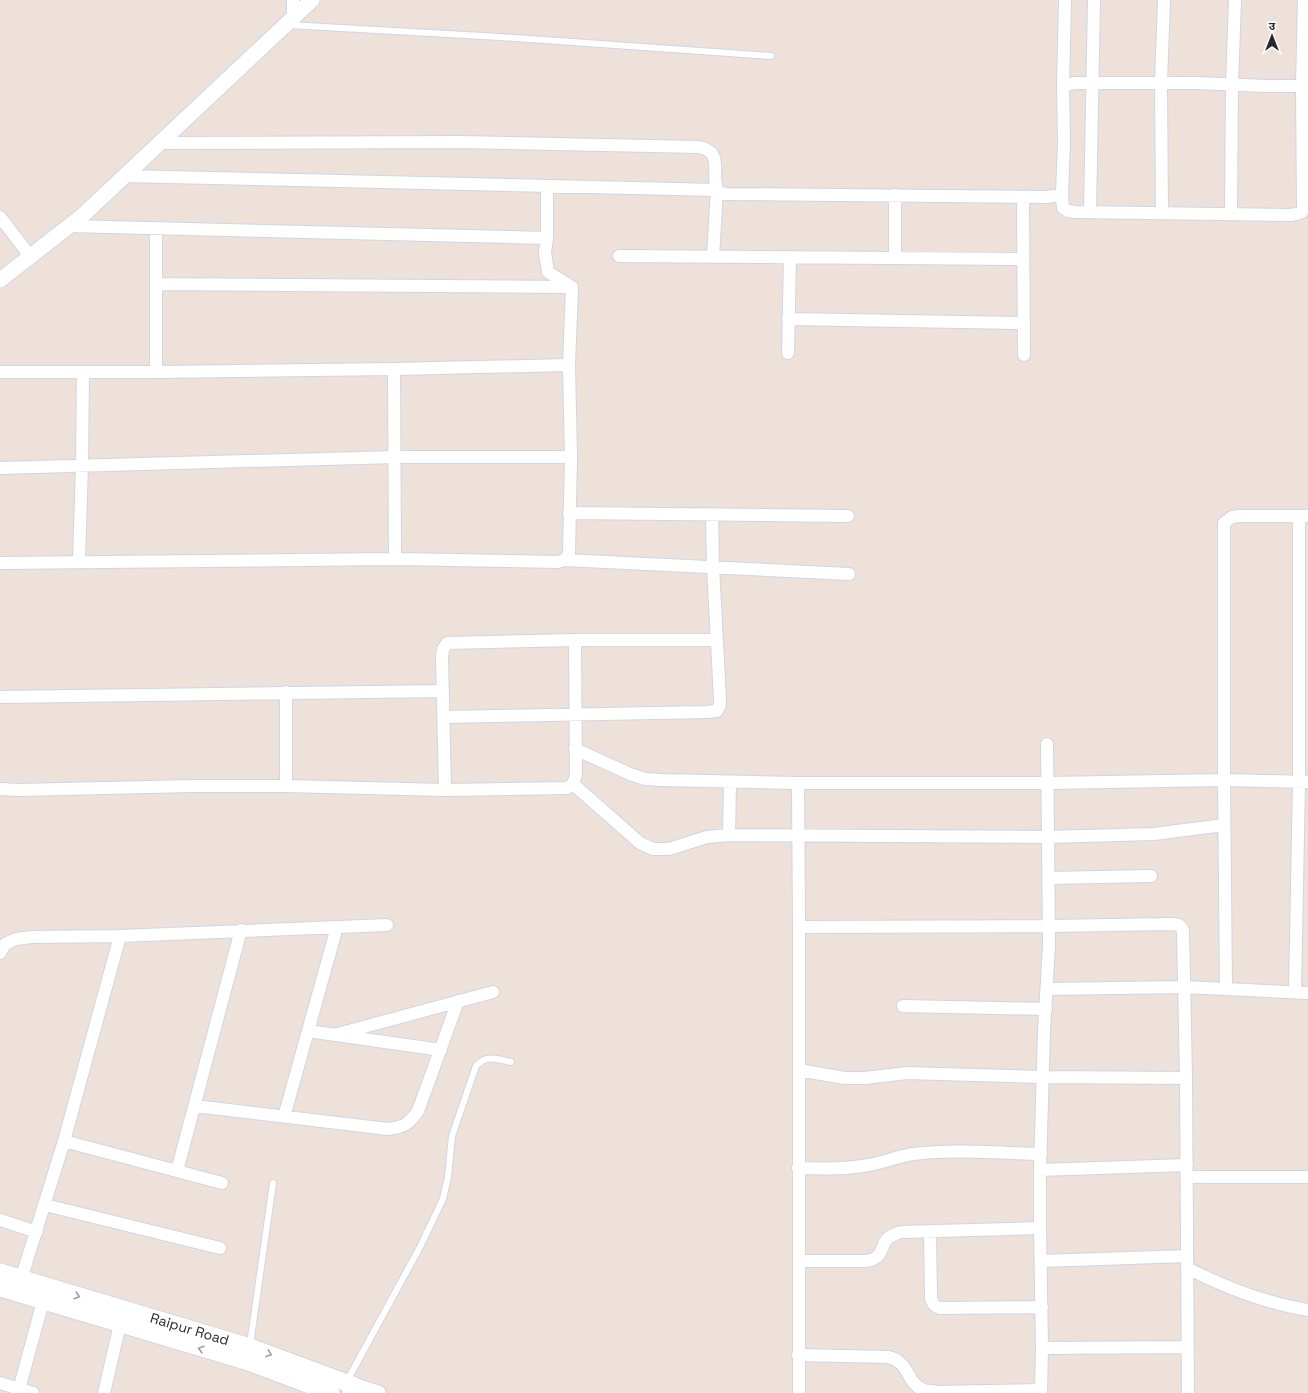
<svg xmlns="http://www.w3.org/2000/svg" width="1308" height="1393" viewBox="0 0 1308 1393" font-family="'Space Grotesk','Noto Sans Devanagari',sans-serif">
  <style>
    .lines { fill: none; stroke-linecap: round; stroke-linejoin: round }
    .service-casing { stroke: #cfd6e4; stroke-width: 8 }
    .minor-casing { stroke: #cfd6e4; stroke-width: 14 }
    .tertiary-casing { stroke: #cfd6e4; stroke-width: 17 }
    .secondary-casing { stroke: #cfd6e4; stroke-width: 19 }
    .service { stroke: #fff; stroke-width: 6 }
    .minor { stroke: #fff; stroke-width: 12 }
    .tertiary { stroke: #fff; stroke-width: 15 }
    .secondary { stroke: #fff; stroke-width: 17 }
    .oneway { stroke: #9f9f9f }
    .labels { text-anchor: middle; stroke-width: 4; stroke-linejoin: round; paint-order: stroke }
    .street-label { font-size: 14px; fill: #292929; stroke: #fff }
  </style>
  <rect width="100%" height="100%" fill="#ede1da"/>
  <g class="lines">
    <g class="service-casing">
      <path id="service" d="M289,25L500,37L771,56
        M250,1345L273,1183
        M347,1381L420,1247L443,1199L448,1177L452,1136L476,1066C487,1054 497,1059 511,1062"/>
    </g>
    <g class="minor-casing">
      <path id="minor" d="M293,0V18
        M1063,85L1065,0
        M159,143L460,142L698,147C724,151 711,171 717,190L724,194L1046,197L1062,195L1064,142L1063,85L1075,83H1198L1266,86H1308
        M124,176L717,190L713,257
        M547,187V238
        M1062,195L1063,208L1068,211L1075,212L1290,215L1297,214L1302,212L1303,208L1302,86L1304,0
        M1023,197L1024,355
        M1090,212L1094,0
        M1162,213L1161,82L1164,0
        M1231,214L1232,84L1235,0
        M0,217L30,256
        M156,228V372
        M619,256L1023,259
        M895,258V195
        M156,284L572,287
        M788,319L1024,323
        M788,353L790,257
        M394,369L395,559
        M0,372H156L394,369L569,365
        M0,468L395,457H571
        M569,513L848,516
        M565,560L849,574
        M79,562L82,465L83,372
        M0,563L395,559L558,562L565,560L569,554L571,457L569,365L572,287L548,272L545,253L547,238L69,226
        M286,692V786
        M0,697L443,691
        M443,717L708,712L717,711L720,705V699L713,567L712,514
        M575,749L630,774L645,779L661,780L798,783H1048L1224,780V523L1232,517L1240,516H1308
        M798,783L799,927V1393
        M573,784L640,843L653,849H669L707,837L729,835L1048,837L1047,744
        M0,789L19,790L192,786H286L445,790L567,788L573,784L576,775L575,640
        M445,790L442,657L443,649L447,643L575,640H716
        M729,835L730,782
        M1049,878L1151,876
        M799,927L1050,926L1172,924L1179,925L1183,930L1186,1078L1188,1393
        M0,953L5,944L16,939L32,937L120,936L387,925
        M1047,989L1184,987L1308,993
        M1226,989L1224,780L1308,782
        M1295,992L1299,782V516
        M903,1006L1046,1009
        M308,1031L441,1050
        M334,1035L493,992
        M799,1070L844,1078H865L907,1073L1043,1077L1186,1078
        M195,1106L388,1129C404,1127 409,1124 418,1111L458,1001
        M284,1117L337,927
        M64,1141L222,1183
        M798,1168C820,1168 841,1170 862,1166C880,1164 895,1157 913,1154C955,1149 998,1153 1041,1154
        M1040,1170L1187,1165
        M177,1171L241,930
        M1187,1177H1308
        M45,1205L220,1248
        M0,1220L37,1232
        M930,1231L931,1298C933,1304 934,1306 940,1308L1042,1307
        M799,1261H867C884,1257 879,1250 887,1239C891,1235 896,1234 901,1232L1040,1228
        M1041,1261L1187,1256
        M1187,1268C1226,1288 1265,1303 1308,1310
        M19,1286L64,1141L120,936
        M1042,1348L1187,1347
        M798,1355L888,1357C910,1361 906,1384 924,1390C928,1391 933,1391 937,1392L1041,1390
        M0,1383L33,1393
        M18,1393L45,1294
        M104,1393L120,1324
        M1041,1393L1042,1348L1040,1228V1170L1044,1032L1049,945L1048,837L1154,834L1224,825"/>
    </g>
    <g class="tertiary-casing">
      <path id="tertiary" d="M0,280L82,216L312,0
        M355,1386L378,1393"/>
    </g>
    <g class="secondary-casing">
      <g id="secondary">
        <path id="s1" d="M0,1272L250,1347L355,1386L351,1393"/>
        <path d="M0,1288L246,1361L331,1393"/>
      </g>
    </g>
    <use href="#service" class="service"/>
    <use href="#minor" class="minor"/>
    <use href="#tertiary" class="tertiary"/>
    <use href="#secondary" class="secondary"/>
  </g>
  <defs><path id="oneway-chevron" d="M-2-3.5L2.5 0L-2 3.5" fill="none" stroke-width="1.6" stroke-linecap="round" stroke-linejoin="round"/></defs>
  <g class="oneway">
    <use href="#oneway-chevron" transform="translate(77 1296) rotate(17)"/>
    <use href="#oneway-chevron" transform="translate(201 1349) rotate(-164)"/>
    <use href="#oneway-chevron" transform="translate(269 1354) rotate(20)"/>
  </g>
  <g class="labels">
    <g class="street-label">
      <text dy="5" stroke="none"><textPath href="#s1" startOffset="198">Raipur Road</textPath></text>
    </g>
  </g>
  <g transform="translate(1272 36)" stroke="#ffffff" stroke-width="3" paint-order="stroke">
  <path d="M0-3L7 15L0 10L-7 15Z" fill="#292929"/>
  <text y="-6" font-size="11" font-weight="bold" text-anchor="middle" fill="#292929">उ</text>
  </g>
</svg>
